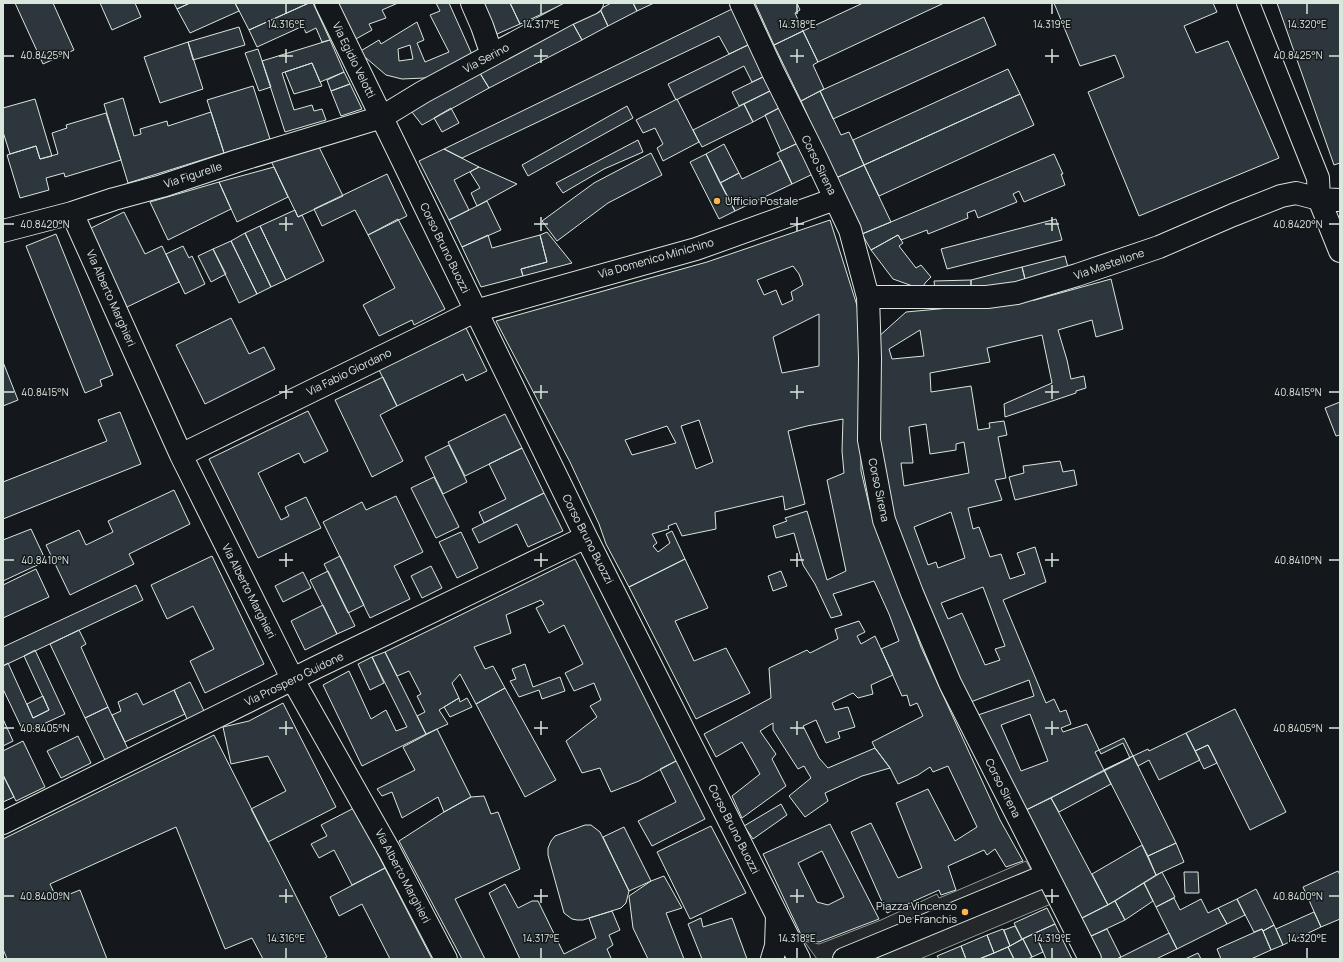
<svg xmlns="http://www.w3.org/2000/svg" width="1343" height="962" viewBox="0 0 1343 962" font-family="Manrope,sans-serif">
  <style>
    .parking { fill: #24282b; stroke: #939e99 }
    .building { fill: #2c363c; stroke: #d8e6dc; fill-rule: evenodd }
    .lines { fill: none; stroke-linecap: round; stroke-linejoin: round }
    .minor-casing { stroke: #d8e6dc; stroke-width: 24 }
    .minor { stroke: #14181c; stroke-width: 22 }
    .ticks { fill: none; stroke: #d8e6dc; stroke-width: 1.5 }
    .poi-dot { fill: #ffb74d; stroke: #14181c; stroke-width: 1.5 }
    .labels { text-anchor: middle; stroke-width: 3; stroke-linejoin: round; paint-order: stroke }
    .street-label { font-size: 11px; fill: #d8e6dc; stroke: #14181c }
    .poi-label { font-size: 11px; fill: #d8e6dc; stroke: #14181c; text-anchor: start }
    .ticks-label { font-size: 10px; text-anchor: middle; fill: #d8e6dc; stroke: #14181c; stroke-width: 3; stroke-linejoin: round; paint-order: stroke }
  </style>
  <rect width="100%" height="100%" fill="#14181c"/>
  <path class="parking" d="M1026,861L1051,904L920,959H817L804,941L819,944L881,920L937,894L939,898L956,891Z"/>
  <path class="building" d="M15,3H53L74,50L43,64Z
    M100,3H135L141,17L112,30Z
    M174,3H190L177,9Z
    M190,3H235L239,11L190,33L177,9Z
    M235,3H309L249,30Z
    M309,3H313L330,40L322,42L316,28L306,33L303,26L257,47L249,30Z
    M337,3H398L382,10L386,18L369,24L372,30L354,40Z
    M436,3H449L474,59L449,71L424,78L402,79L386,75L359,52L379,40L381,44L417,22L424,40L417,43L425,62L449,52L430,15L440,11ZM410,45L413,59L399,61L398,49Z
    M483,3H510L520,24L497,34Z
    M510,3H566L520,24Z
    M611,3H633L637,11L608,26L600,9Z
    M633,3H654L637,11Z
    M755,3H797L800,10L795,13L803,31L774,45Z
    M863,3H944L818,62L803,31Z
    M1054,3H1213L1217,12L1184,26L1196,53L1228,41L1279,158L1139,216L1088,92L1124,77L1115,55L1080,66Z
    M1277,3H1340V163L1334,165Z
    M600,9L608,26L582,40L572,22Z
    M732,9L750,44L729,54L719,36L462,158L444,149Z
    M984,17L996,45L833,119L820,91Z
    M572,22L582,40L489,88L478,70Z
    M239,27L245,45L193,60L188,42Z
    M803,31L818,62L813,65L824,89L801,101L774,45Z
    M330,40L344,72L320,82L312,63L282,73L294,110L312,105L314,111L322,109L326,120L285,132L262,61Z
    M188,42L203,89L160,103L144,57Z
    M750,44L765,76L752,82L744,66L676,100L668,84Z
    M258,49L271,87L259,91L245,53Z
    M312,63L322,86L294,94L285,72Z
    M1008,69L1020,94L864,165L853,140Z
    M478,70L489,88L422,125L408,107Z
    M344,72L350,84L331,91L327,80Z
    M765,76L772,90L739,106L732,92Z
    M350,84L362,109L341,116L331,91Z
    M253,86L270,139L224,153L207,100Z
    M772,90L781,107L753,122L744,104Z
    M820,91L841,135L849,132L864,165L836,178L801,101Z
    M1020,94L1034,125L879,196L864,165Z
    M123,98L134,136L141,134L140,129L167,121L168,126L211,112L224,153L128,183L104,104Z
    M35,99L52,156L40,159L36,146L10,154L3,132V108Z
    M677,99L699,142L663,161L657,148L663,144L655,128L643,133L636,120Z
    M744,104L753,122L702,147L693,130Z
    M627,106L633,118L528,176L522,165Z
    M781,107L798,143L781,151L765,115Z
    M451,108L459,123L442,132L434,118Z
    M106,113L121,160L65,177L64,173L46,178L49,190L20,198L7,155L36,146L40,159L58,154L52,133L67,128L66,125Z
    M638,140L643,152L604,169L563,193L556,183Z
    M798,143L813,174L792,184L777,153Z
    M724,144L739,173L720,183L706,154Z
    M318,145L343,196L298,217L271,161Z
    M444,149L479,167L454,180L469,210L449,220L419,161Z
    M651,153L662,175L608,203L557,241L542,221L594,183Z
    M706,154L735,211L719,219L690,162Z
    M1054,154L1063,174H1061L1065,185L1024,202L1019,191L1013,194L1017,202L978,218L975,210L967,213L968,218L928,234L927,230L901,240L898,235L871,250L862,234Z
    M781,160L792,184L735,211L720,183L739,173L742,179Z
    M864,165L891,222L862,234L836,178Z
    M274,167L288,197L237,222L219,182Z
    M479,167L517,184L477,206L471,193L480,188L470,172Z
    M387,174L407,216L368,235L355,210L322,226L314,209Z
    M219,182L231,209L168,240L150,202Z
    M487,201L501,230L462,247L449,220Z
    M295,210L298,217L302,215L324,261L286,280L260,226Z
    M124,212L145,254L162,246L179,282L127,307L89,229Z
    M398,219L445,309L414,325L412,320L379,336L363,305L395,288L368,235Z
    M1056,219L1062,240L947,269L941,249Z
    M830,220L860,315L861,471L870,509L921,647L1000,820L1023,861L1006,867L995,849L987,855L984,850L948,866L956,890L941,895L939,890L887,913L851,832L871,823L898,878L922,868L896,803L928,789L955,841L977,827L948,766L933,772L930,767L918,775L898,784L890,768L875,748L872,742L923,716L917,703L910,706L907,695L902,696L881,649L899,641L889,614L874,581L833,594L842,615L831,618L815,584L803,565L794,533L776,538L773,526L787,521L785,518L807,511L827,580L846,571L827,480L844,473L842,451L843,419L807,426L788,431L805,504L785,510L783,496L715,512L716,529L682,536L676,523L668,526L669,529L652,534L657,543L653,546L658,552L670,543L666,534L672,531L685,559L629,587L606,544L599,524L570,462L496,321L707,262ZM793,266L799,274L803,285L791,292L793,300L782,305L776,290L764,295L757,280ZM819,314V366L782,373L773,337Z
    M260,226L286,280L271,287L245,233Z
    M547,232L572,263L523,276L521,269L547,262L540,235Z
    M245,233L271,287L257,294L231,241Z
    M56,234L113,375L100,380L102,386L85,393L26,246Z
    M488,235L492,248L540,235L547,262L521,269L523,276L481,287L462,247Z
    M898,235L903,243L899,246L916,268L921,265L931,277L926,282L921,289L893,279L871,250Z
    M231,241L257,294L239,303L213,249Z
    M183,246L189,258L192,256L205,284L185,294L166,254Z
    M213,249L226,274L211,282L198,256Z
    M1065,256L1069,271L1026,283L1022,267Z
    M1022,267L1026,283L971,289V280Z
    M1111,279L1123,329L1096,337L1092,320L1058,330L1067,360L1071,379L1084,376L1086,388L1076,391V393L1005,417L1004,404L1052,383L1042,335L987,348L990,362L930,373L931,392L971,386L978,430L990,428L989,423L1004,421L1007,435L998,437L1006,478L995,480L1002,500L968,508L973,529L979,527L990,557L1001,554L1010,579L1025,574L1017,553L1035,547L1046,582L1003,600L1046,703L1054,699L1060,712L1066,710L1071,724L1061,728L1063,732L1087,724L1101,754L1123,743L1130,758L1022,812L978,715L1034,696L1029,680L968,703L892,515L880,449L877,338L906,312L1035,300ZM920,330L924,356L892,359L889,349ZM926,424L930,454L956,450V444L964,442L969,473L904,486L901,463H913L909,427ZM951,512L965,558L938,568L936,562L928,565L914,527ZM983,587L1005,646L995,649L1000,660L985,665L962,613L948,619L941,603ZM1030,714L1048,761L1021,771L1001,725Z
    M971,280V289L935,290L934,281Z
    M231,318L249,354L264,347L275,369L205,404L176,345Z
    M466,328L487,371L466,381L463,374L397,406L379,370Z
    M3,362L18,400L3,406Z
    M383,377L397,406L380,415L403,461L372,477L335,400Z
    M1340,402V435L1336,436L1325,408Z
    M308,411L328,451L304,463L299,453L258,473L281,520L289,516L285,507L306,497L321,528L258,558L209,459Z
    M120,412L141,464L3,519V482L107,441L98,420Z
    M505,414L522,448L465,476L448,442Z
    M699,420L713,462L696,469L681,426Z
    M667,426L676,443L632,455L625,440Z
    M449,445L467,482L443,494L425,457Z
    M522,448L544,493L484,523L479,512L506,499L489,464Z
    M1060,461L1063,472L1074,470L1077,485L1015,500L1009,477L1024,473L1023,466Z
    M434,477L459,527L436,538L411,488Z
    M174,490L190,524L129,554L134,564L70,595L46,545L79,530L86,545L113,532L108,521Z
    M544,493L563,531L528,547L517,524L479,543L472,529Z
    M396,496L423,552L394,566L410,599L370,618L323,522L362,502L366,510Z
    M31,529L46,561L3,581V540Z
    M461,532L478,568L457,578L439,542Z
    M212,556L264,664L205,693L190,661L214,649L193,606L167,619L151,585Z
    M340,556L364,605L348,613L324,564Z
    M575,559L676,761L639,781L611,792L600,768L582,773L566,741L597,717L590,706L601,700L594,683L574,691L565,673L583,664L564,625L549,633L536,608L544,604L541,600L506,615L511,633L474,647L485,669L493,666L505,688L476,704L460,674L452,683L459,698L439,710L448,724L426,734L417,716L425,712L417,696L421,694L409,671L397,676L385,652Z
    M685,559L708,608L675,621L694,661L726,648L750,693L696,719L629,587Z
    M431,566L442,588L422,598L411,576Z
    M36,569L49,597L3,618V585Z
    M328,571L355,626L337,634L310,580Z
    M781,571L787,586L773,591L768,576Z
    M303,572L311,588L283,602L275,586Z
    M136,585L143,600L3,666V647Z
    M323,605L337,634L305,650L291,621Z
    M859,621L865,632L857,636L861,644L875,636L893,675L871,685L873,694L858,698L853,693L832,703L835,710L848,707L855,727L838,732L840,738L826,743L816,720L803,726L819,758L828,768L875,748L890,768L862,776L825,793L828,801L805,817L789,796L811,778L804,766L798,769L773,730V723L760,731L776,754L772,759L786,786L742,818L732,796L760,774L742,742L716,757L704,734L771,698L769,668L807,650L810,653L838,639L835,629Z
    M79,630L86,644L81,647L108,707L85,718L50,644Z
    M35,650L65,714L24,733L3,689V666L8,663L33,718L49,710L24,656Z
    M385,652L426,734L362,766L323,685L349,671L371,719L386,710L396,731L407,727L372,657Z
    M372,657L384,683L370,690L358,664Z
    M525,664L533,687L560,677L565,691L542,699L539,690L519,697L510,681L516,679L512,669Z
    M190,682L205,713L188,721L174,690Z
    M505,688L556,780L525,797L476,704Z
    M174,690L185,714L125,742L112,715L121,711L118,702L137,693L143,705Z
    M43,696L49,710L33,718L27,704Z
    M459,698L460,702L467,698L472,707L450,717L444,707Z
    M283,703L336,807L268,842L251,809L286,791L268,756L231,764L223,727L249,721Z
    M108,707L129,751L106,762L85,718Z
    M1235,709L1286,812L1250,830L1208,745L1195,751L1186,733Z
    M3,719L13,741L3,746Z
    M437,729L471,797L444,812L438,797L402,818L392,792L382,796L377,789L415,770L403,747Z
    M1186,733L1200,760L1159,780L1149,760L1138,766L1133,756L1148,749L1149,751Z
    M214,735L327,957L323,959H263L252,938L225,949L176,827L50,884L57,899L80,890L107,959H7L3,949V839Z
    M78,736L91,763L61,778L47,751Z
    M1124,738L1133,756L1104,770L1095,752Z
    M23,741L45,787L16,801L3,775V751Z
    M1208,745L1217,763L1204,769L1195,751Z
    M1133,756L1176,843L1148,856L1104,770Z
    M676,761L705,819L652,846L638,821L676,802L660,769Z
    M1104,770L1111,784L1059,812L1051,798Z
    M3,775L14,797L3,802Z
    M484,796L491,814L498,812L520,869L455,899L485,959H462L399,841L444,812L471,797Z
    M1051,798L1108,905L1080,919L1022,812Z
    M781,804L787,815L753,839L744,826Z
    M354,808L385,868L352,885L334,850L319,858L311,844L327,836L321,825Z
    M830,824L879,919L819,942L803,939L763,854ZM822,851L844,897L828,905L817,902L798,863Z
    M585,825H591L600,832L629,891L626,903L621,908L583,920H577L572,919L564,913L548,855V848L551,841L555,836Z
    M711,826L746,893L690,919L657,852Z
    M624,827L651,881L629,891L603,837Z
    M1176,843L1184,862L1156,875L1148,856Z
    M1142,845L1156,875L1108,905L1092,874Z
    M385,868L432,959H390L362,904L339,916L330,897Z
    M1338,871L1340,875V919L1321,927L1303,887Z
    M1162,872L1175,897L1156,907L1144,883Z
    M1184,872H1198L1199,893H1185Z
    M664,876L682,908L666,913L684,959H648L633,928L629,896L651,881Z
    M1144,883L1153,901L1125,920L1115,901Z
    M505,884L518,908L532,901H538L564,954L596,938L589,918L612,911L620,930L609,935L613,945L607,949L611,958L609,959H520L489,893Z
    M1256,889L1274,925L1263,931L1262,929L1254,932L1237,899Z
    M1174,898L1180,910L1201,899L1208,913L1218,908L1227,924L1177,949L1156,907Z
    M1237,899L1245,915L1227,924L1218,908Z
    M1115,901L1125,920L1089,937L1080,919Z
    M1047,908L1055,924L1022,939L1014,923Z
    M1314,912L1321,927L1283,945L1276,929Z
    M701,918L703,927L732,918L747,959H702L688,924Z
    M1055,924L1072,959H1046L1035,933Z
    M1274,925L1283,945L1271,950L1263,931Z
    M1015,926L1022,939L1010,946L1004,930Z
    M1003,929L1010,946L994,953L987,935Z
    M1107,929L1121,957L1117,959H1100L1089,937Z
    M1262,929L1271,950L1251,959H1221L1217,949Z
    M1035,933L1043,952L1032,957L1023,939Z
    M1169,933L1177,949L1156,959H1117Z
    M987,935L994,953L979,959H966L961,946Z
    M1023,939L1032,957L1028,959H1014L1008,947Z
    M961,946L966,959H939L937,956Z
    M1008,947L1014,959H979L994,953Z
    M1198,953L1201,959H1185Z"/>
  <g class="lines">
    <g class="minor-casing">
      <path id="minor" d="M326,3L586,537L799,959
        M472,3L482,26L492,55
        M741,3L773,72L815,156L850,230L868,297L870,358L869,440L884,520L912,593L950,683L1090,959
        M1248,3L1318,178L1319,199L1340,251
        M72,213L181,455L293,680L390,852L446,959
        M3,231L72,213L114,199L162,186L237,161L382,117L423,92L568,14L592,3
        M868,297H987L1017,293L1077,275L1159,247L1233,215L1281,196L1296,193L1319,199L1340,200
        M181,455L475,311L696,249L835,199
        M3,823L317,667L586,537
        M772,959L776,946L777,916
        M844,959L1047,875"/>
    </g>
    <use href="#minor" class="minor"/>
  </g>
  <path class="ticks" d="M286,4V14M541,4V14M797,4V14M1052,4V14M1307,4V14M286,49V63M541,49V63M797,49V63M1052,49V63M4,56H14M279,56H293M534,56H548M790,56H804M1045,56H1059M1329,56H1339M286,217V231M541,217V231M797,217V231M1052,217V231M4,224H14M279,224H293M534,224H548M790,224H804M1045,224H1059M1329,224H1339M286,385V399M541,385V399M797,385V399M1052,385V399M4,392H14M279,392H293M534,392H548M790,392H804M1045,392H1059M1329,392H1339M286,553V567M541,553V567M797,553V567M1052,553V567M4,560H14M279,560H293M534,560H548M790,560H804M1045,560H1059M1329,560H1339M286,721V735M541,721V735M797,721V735M1052,721V735M4,728H14M279,728H293M534,728H548M790,728H804M1045,728H1059M1329,728H1339M286,889V903M541,889V903M797,889V903M1052,889V903M4,896H14M279,896H293M534,896H548M790,896H804M1045,896H1059M1329,896H1339M286,948V958M541,948V958M797,948V958M1052,948V958M1307,948V958"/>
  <g class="poi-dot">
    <circle cx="717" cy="201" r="4"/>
    <circle cx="965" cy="912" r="4"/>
  </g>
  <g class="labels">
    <g class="street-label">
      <text transform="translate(486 58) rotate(-28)" y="4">Via Serino</text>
      <text transform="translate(354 60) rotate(64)" y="4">Via Egidio Velotti</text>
      <text transform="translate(819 165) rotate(64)" y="4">Corso Sirena</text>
      <text transform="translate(193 175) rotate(-18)" y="4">Via Figurelle</text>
      <text transform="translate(445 248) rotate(64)" y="4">Corso Bruno Buozzi</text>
      <text transform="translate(656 258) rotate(-16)" y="4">Via Domenico Minichino</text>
      <text transform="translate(1109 264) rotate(-19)" y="4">Via Mastellone</text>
      <text transform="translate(111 298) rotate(66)" y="4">Via Alberto Marghieri</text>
      <text transform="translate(349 372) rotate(-26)" y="4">Via Fabio Giordano</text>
      <text transform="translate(879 490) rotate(78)" y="4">Corso Sirena</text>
      <text transform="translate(588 539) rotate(63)" y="4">Corso Bruno Buozzi</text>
      <text transform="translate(249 591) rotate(63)" y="4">Via Alberto Marghieri</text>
      <text transform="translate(294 679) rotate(-26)" y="4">Via Prospero Guidone</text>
      <text transform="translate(1003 788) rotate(63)" y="4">Corso Sirena</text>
      <text transform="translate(734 829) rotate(63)" y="4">Corso Bruno Buozzi</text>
      <text transform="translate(403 876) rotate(62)" y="4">Via Alberto Marghieri</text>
    </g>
    <g class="poi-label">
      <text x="725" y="205">Ufficio Postale</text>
      <text x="957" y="910" text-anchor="end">Piazza Vincenzo<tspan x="957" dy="13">De Franchis</tspan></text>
    </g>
  </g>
  <g class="ticks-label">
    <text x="286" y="28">14.316°E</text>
    <text x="541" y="28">14.317°E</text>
    <text x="797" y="28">14.318°E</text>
    <text x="1052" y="28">14.319°E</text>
    <text x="1307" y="28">14.320°E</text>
    <text x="45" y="59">40.8425°N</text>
    <text x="1298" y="59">40.8425°N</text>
    <text x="45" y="228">40.8420°N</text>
    <text x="1298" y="228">40.8420°N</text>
    <text x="45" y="396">40.8415°N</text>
    <text x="1298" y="396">40.8415°N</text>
    <text x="45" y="564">40.8410°N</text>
    <text x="1298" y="564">40.8410°N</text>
    <text x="45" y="732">40.8405°N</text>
    <text x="1298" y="732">40.8405°N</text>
    <text x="45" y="900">40.8400°N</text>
    <text x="1298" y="900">40.8400°N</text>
    <text x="286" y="942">14.316°E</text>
    <text x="541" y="942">14.317°E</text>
    <text x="797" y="942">14.318°E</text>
    <text x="1052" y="942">14.319°E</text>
    <text x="1307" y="942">14.320°E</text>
  </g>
  <rect width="1343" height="962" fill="none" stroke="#d8e6dc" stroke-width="8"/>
</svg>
